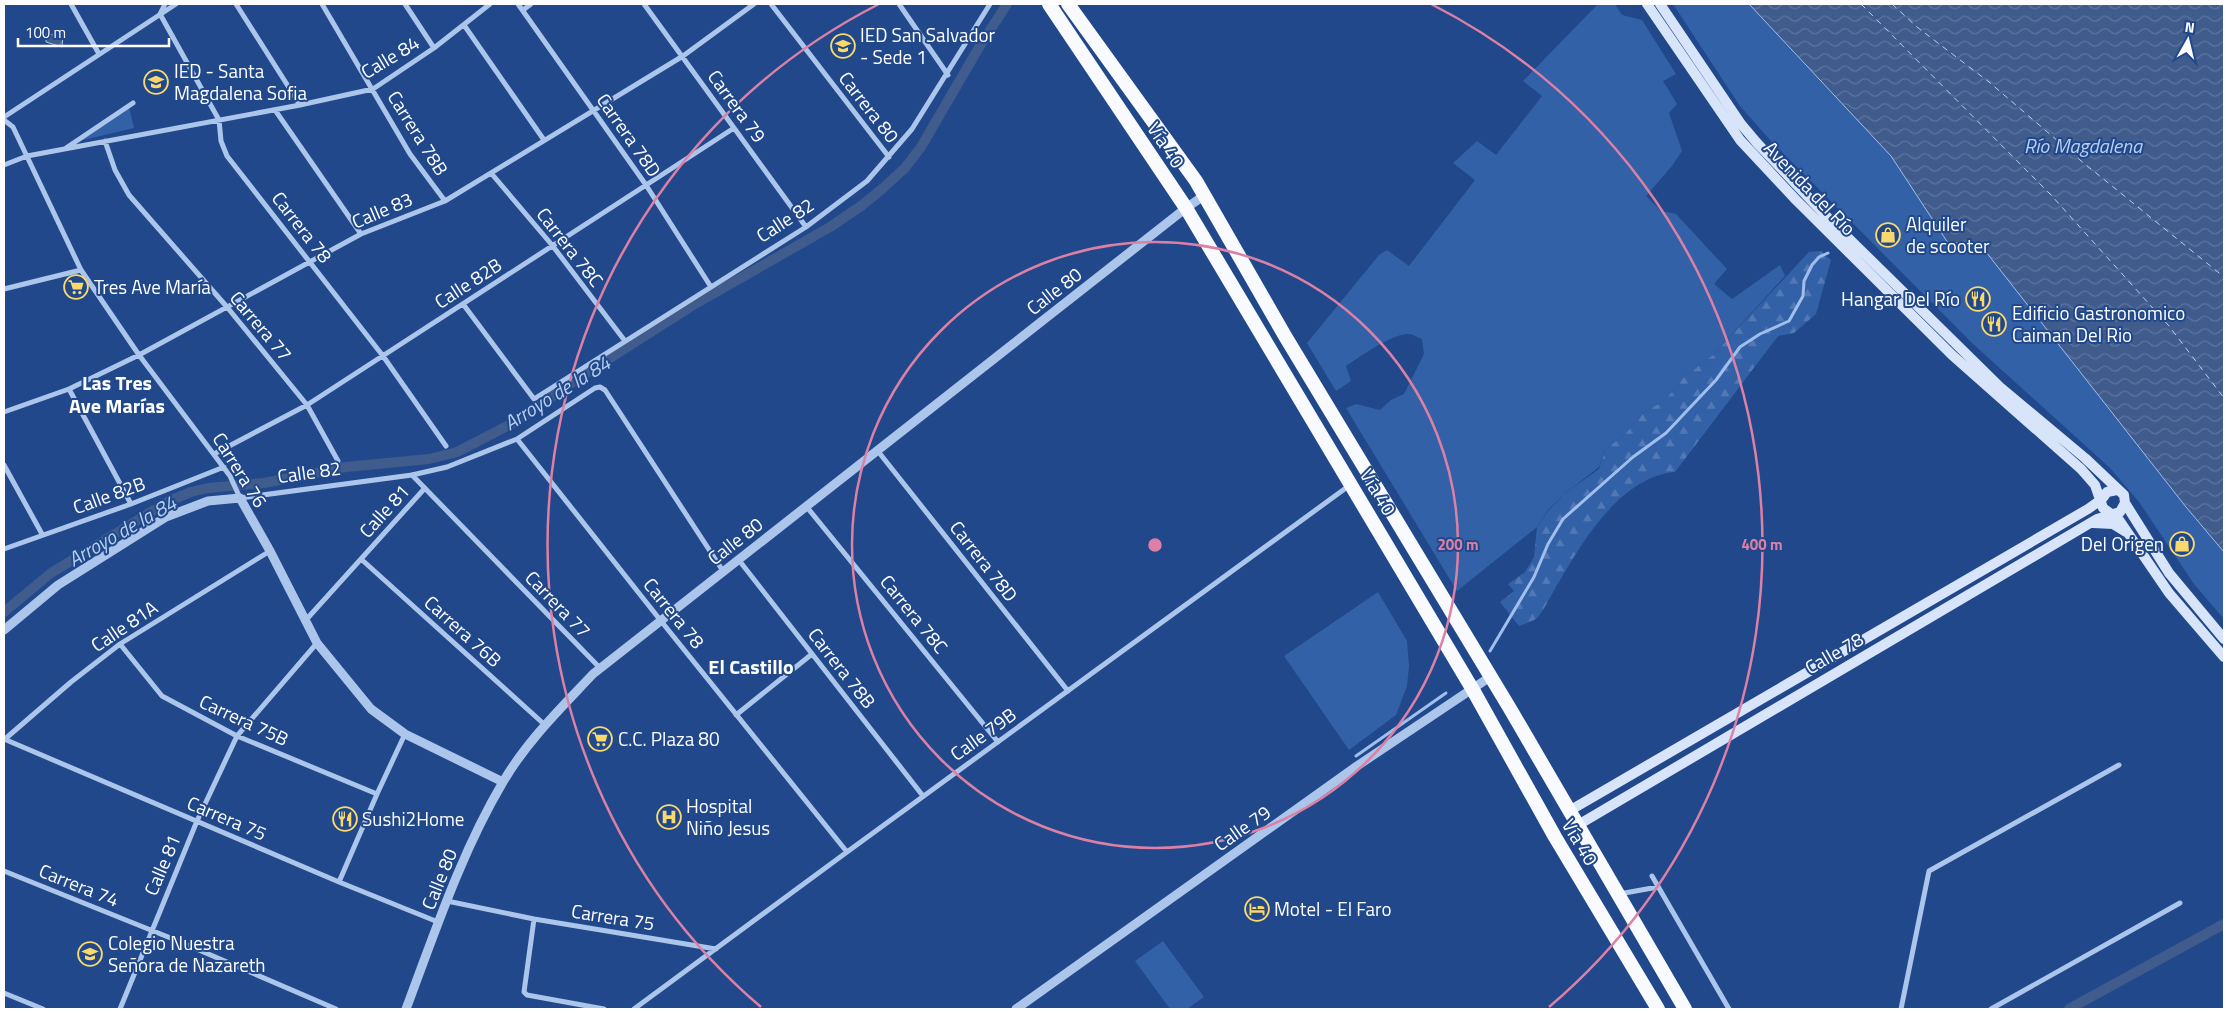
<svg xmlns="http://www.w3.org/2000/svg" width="2228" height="1013" viewBox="0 0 2228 1013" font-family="'Titillium Web',sans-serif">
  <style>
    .green { fill: #3361a8 }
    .forest { fill: url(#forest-firs) }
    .water { fill: url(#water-waves); stroke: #a0bfed }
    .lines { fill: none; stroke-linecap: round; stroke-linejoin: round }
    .stream { stroke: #a0bfed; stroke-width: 3 }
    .canal { stroke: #405c8d; stroke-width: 10 }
    .ferry { stroke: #b8cff2; stroke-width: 1; stroke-dasharray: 6 5; stroke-linecap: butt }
    .minor { stroke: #acc5eb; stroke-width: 5 }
    .tertiary { stroke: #acc5eb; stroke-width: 9 }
    .secondary { stroke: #d8e4f9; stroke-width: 10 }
    .trunk { stroke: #f8fafe; stroke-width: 14 }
    .ring { fill: none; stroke: #dd80a5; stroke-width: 2.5 }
    .labels { text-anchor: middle; stroke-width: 4; stroke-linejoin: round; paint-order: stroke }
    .poi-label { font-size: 19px; fill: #fff; stroke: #20488b; text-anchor: start }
    .street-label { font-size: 19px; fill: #fff; stroke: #20488b }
    .water-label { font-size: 20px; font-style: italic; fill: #b8cff2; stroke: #20488b }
    .neighbourhood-label { font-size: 20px; font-weight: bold; fill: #fff; stroke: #20488b }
    .centre { fill: #dd80a5; stroke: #20488b; stroke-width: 2.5 }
    .ring-label { font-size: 15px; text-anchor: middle; font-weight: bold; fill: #dd80a5; stroke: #20488b; stroke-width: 4; stroke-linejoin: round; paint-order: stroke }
  </style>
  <defs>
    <pattern id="forest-firs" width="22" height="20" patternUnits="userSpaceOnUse" patternTransform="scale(1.25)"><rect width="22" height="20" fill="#3361a8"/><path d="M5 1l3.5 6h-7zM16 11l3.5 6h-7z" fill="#5279b5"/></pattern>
    <pattern id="water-waves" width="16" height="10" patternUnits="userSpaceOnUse" patternTransform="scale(1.25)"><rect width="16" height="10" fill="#405c8d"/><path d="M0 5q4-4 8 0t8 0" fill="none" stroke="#5d749e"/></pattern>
  </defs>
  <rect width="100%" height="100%" fill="#20488b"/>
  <path class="green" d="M1598,4H1615L1622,15L1642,20L1676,74L1663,81L1677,104L1669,113L1682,151L1672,166L1646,196L1661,211L1676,214L1727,269L1714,284L1732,299L1780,265L1785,276L1713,355L1684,377L1665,400L1643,413L1626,433L1605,450L1599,467L1567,492L1548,510L1537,527L1457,591L1346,408L1356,404L1380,410L1391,400L1404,394L1424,354L1422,339C1418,338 1414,335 1410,334C1394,332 1359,357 1346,366L1351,381L1336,391L1307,343L1379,255L1387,250L1409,266L1475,180L1453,163L1477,141L1496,155L1542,96L1523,81Z
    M1673,4H1749L1891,156L1908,182L1979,243L2186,507L2224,552V619L2194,584L2139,502L2110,468L1972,343L1770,140L1740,106Z
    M129,107L134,128L79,141Z
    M1378,592L1407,641L1409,666L1407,686L1396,715L1349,750L1284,656Z
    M1163,941L1204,997L1187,1009H1170L1135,961Z"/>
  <path class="forest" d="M1821,251L1831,260L1816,314L1794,333L1778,336L1675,472C1621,477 1584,539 1559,582C1553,591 1544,611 1537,618C1532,622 1524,624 1519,626L1500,602L1514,591L1508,584L1525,572L1534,557L1537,527L1548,511L1567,492L1599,469L1605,450L1626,433L1643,413L1665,400L1684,377L1713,355L1809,252Z"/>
  <path class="water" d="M1749,4H2224V552L2186,507L1979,243H1948L1891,156Z
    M46,34L63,36L62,47L46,42Z"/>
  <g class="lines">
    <path class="stream" d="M1490,651L1534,577L1548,544L1563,519L1633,457L1666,433L1716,380L1740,347L1760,334L1789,321L1803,296L1804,281L1812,265L1819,257L1828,253
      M1356,756L1446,693"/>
    <path class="canal" d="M4,612L51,573L169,501L191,492L208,488L264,483L346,467L429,459L457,452L517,421L585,374L690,307L830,227L861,206L882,189L905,168L921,147L981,44L1007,4
      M2069,1009L2224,924"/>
    <path class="ferry" d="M1861,4L2051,195L2169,326L2224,398
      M1892,4L1917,27L1989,82L2080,160L2224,277"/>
    <path class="minor" d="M71,4L99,54
      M165,4L160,14L219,120L221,141L227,156L383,356L446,446
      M236,4L300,105
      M322,4L410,154L445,201
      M405,4L434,48
      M518,4L646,185L711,287
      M644,4L806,227
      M771,4L889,157
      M899,4L948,75
      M523,10L531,4
      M464,25L544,140
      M275,110L361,234
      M4,117L176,4
      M4,120L13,127L81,270L139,355L230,476L240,498L412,475L447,467L517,439L595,388L600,387L605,390L723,571
      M105,141L115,170L129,195L227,307L307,405L338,461
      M66,148L133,103
      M4,165L27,156L300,105L373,89L434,48L490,4
      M491,173L552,245L625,341
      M4,289L81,270
      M463,304L534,399L806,227L867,181L912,129L990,4
      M69,389L131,504
      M4,412L69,389L139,355L361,234L445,201L683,56L754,4
      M517,439L661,621L847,852
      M877,450L1068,691
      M214,454L307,405L734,128
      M4,465L42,534
      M412,475L600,668
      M806,506L998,742
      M4,549L131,504L224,467
      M361,559L545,725
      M738,559L923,796
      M305,621L425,488
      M120,644L162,696L237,736L377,794
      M736,715L812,654
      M4,739L339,882L438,922
      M5,739L71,682L120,644L270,551
      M4,871L178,941L336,1009
      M1652,876L1729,1009
      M339,882L377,794L405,734
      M1619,894L1658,887
      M447,901L534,919L716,949
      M534,919L524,992L527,995L604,1009
      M4,993L43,1009
      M120,1009L197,821L237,736L317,643
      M634,1009L847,852L1350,485
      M1901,1009L1929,871L2119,765
      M1991,1009L2180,903"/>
    <path class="tertiary" d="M4,630L58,585L166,517L208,501L240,498L270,551L317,643L371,709L405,734L503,782
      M406,1009C435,932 461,853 503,782C527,741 561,708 593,674L1186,208L1205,195
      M1016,1009L1357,766L1490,677"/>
    <path class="secondary" d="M1647,4L1740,140L1796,200L1952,355L2081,469L2095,485L2103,508L2110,513
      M2125,503L2169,573L2224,639
      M2115,514L2169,593L2224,657
      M2093,523L2113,524L2126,532
      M1569,811L2088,509L2102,499L2107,492L2117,490
      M1578,825L2097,519L2120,512L2125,503L2124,495L2085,458L2000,387L1830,220L1757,143L1741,124L1660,4"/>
    <path class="trunk" d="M1049,4L1186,208L1473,690L1555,837L1658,1009
      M1068,4L1196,181L1285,336L1509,707L1685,1009"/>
  </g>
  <g class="ring">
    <circle cx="1155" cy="545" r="303"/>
    <path d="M761 1007A607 607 0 0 1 879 4M1431 4A607 607 0 0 1 1549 1007"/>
  </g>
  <defs>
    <g id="school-ring" transform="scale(1.25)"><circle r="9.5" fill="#20488b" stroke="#f9d96c" stroke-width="1.5"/><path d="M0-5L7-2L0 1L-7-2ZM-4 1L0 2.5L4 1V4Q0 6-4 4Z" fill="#f9d96c"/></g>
    <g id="shop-ring" transform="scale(1.25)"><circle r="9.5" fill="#20488b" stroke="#f9d96c" stroke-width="1.5"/><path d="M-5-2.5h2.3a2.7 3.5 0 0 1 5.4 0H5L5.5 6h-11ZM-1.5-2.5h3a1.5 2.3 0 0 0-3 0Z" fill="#f9d96c"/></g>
    <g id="supermarket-ring" transform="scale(1.25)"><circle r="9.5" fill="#20488b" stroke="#f9d96c" stroke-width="1.5"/><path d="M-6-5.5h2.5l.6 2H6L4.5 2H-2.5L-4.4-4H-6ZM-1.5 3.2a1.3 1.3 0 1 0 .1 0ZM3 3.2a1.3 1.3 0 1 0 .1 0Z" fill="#f9d96c"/></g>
    <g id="restaurant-ring" transform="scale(1.25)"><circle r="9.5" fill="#20488b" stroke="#f9d96c" stroke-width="1.5"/><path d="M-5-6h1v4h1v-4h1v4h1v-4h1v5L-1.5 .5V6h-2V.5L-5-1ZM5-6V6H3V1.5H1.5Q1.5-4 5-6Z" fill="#f9d96c"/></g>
    <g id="hospital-ring" transform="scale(1.25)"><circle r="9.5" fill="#20488b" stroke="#f9d96c" stroke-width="1.5"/><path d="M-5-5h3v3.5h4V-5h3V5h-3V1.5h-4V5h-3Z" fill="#f9d96c"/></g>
    <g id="hotel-ring" transform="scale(1.25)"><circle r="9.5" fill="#20488b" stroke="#f9d96c" stroke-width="1.5"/><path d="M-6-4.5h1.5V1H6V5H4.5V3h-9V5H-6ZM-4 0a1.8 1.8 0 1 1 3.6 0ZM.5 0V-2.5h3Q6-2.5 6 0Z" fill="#f9d96c"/></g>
  </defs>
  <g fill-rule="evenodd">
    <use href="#school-ring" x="843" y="46"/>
    <use href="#school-ring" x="156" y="82"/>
    <use href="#shop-ring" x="1888" y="235"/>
    <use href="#supermarket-ring" x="76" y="287"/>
    <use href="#restaurant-ring" x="1978" y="299"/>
    <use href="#restaurant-ring" x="1994" y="324"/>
    <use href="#shop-ring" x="2182" y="544"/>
    <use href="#supermarket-ring" x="600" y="739"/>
    <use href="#hospital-ring" x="669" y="817"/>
    <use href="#restaurant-ring" x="345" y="819"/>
    <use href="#hotel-ring" x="1257" y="909"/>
    <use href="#school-ring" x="90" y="954"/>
  </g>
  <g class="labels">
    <g class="poi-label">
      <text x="860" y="42">IED San Salvador<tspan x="860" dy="22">- Sede 1</tspan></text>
      <text x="174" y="78">IED - Santa<tspan x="174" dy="22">Magdalena Sofia</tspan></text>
      <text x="1906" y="231">Alquiler<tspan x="1906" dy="22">de scooter</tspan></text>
      <text x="94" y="294">Tres Ave María</text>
      <text x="1960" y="306" text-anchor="end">Hangar Del Río</text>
      <text x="2012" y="320">Edificio Gastronomico<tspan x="2012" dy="22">Caiman Del Rio</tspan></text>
      <text x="2164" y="551" text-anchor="end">Del Origen</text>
      <text x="618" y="746">C.C. Plaza 80</text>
      <text x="686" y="813">Hospital<tspan x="686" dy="22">Niño Jesus</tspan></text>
      <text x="362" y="826">Sushi2Home</text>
      <text x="1274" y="916">Motel - El Faro</text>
      <text x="108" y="950">Colegio Nuestra<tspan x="108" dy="22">Señora de Nazareth</tspan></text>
    </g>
    <g class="street-label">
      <text transform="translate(390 57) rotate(-31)" y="7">Calle 84</text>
      <text transform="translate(737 106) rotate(54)" y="7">Carrera 79</text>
      <text transform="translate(869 107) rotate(52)" y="7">Carrera 80</text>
      <text transform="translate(418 133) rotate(58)" y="7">Carrera 78B</text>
      <text transform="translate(629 135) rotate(55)" y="7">Carrera 78D</text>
      <text transform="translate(1166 145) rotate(56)" y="7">Vía 40</text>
      <text transform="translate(1810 188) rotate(46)" y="7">Avenida del Río</text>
      <text transform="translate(382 210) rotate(-23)" y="7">Calle 83</text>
      <text transform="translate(785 220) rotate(-33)" y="7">Calle 82</text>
      <text transform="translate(302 227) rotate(52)" y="7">Carrera 78</text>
      <text transform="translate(570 247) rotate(52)" y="7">Carrera 78C</text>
      <text transform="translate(468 283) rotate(-33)" y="7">Calle 82B</text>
      <text transform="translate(1054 291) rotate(-38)" y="7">Calle 80</text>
      <text transform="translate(261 326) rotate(50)" y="7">Carrera 77</text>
      <text transform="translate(240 470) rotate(58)" y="7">Carrera 76</text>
      <text transform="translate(309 472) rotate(-8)" y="7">Calle 82</text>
      <text transform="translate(1378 492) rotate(59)" y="7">Vía 40</text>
      <text transform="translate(109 495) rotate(-20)" y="7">Calle 82B</text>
      <text transform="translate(384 511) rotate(-48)" y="7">Calle 81</text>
      <text transform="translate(735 541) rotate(-38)" y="7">Calle 80</text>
      <text transform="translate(984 561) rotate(52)" y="7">Carrera 78D</text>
      <text transform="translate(558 604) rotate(46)" y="7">Carrera 77</text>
      <text transform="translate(674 613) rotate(51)" y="7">Carrera 78</text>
      <text transform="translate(914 614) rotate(51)" y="7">Carrera 78C</text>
      <text transform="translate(124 626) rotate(-34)" y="7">Calle 81A</text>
      <text transform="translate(463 631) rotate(42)" y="7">Carrera 76B</text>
      <text transform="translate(1834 653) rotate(-30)" y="7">Calle 78</text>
      <text transform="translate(842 668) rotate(52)" y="7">Carrera 78B</text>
      <text transform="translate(244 720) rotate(25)" y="7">Carrera 75B</text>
      <text transform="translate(983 734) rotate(-36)" y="7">Calle 79B</text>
      <text transform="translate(227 818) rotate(23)" y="7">Carrera 75</text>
      <text transform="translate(1242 828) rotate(-35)" y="7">Calle 79</text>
      <text transform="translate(1580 842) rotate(59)" y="7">Vía 40</text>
      <text transform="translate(162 865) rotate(-67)" y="7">Calle 81</text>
      <text transform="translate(439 879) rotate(-68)" y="7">Calle 80</text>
      <text transform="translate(79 885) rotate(22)" y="7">Carrera 74</text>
      <text transform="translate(613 917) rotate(9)" y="7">Carrera 75</text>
    </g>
    <g class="water-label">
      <text x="2083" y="153">Río Magdalena</text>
      <text transform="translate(557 393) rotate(-32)" y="7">Arroyo de la 84</text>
      <text transform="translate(122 531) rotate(-30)" y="7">Arroyo de la 84</text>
    </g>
    <g class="neighbourhood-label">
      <text x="117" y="390">Las Tres<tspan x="117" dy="23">Ave Marías</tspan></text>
      <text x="751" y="674">El Castillo</text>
    </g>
  </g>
  <circle cx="1155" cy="545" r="8" class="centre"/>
  <g class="ring-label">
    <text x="1458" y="550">200 m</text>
    <text x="1762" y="550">400 m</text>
  </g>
  <rect width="2228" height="1013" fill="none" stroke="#ffffff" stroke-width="10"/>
  <g transform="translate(2188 40) rotate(8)" stroke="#20488b" stroke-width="4" paint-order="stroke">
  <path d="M0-4L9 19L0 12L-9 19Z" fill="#ffffff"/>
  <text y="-8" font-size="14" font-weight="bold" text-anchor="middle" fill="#ffffff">N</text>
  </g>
  <path d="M18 38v8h151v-8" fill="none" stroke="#ffffff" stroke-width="2.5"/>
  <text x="25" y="38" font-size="15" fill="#ffffff" stroke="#20488b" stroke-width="4" paint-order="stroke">100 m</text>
</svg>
